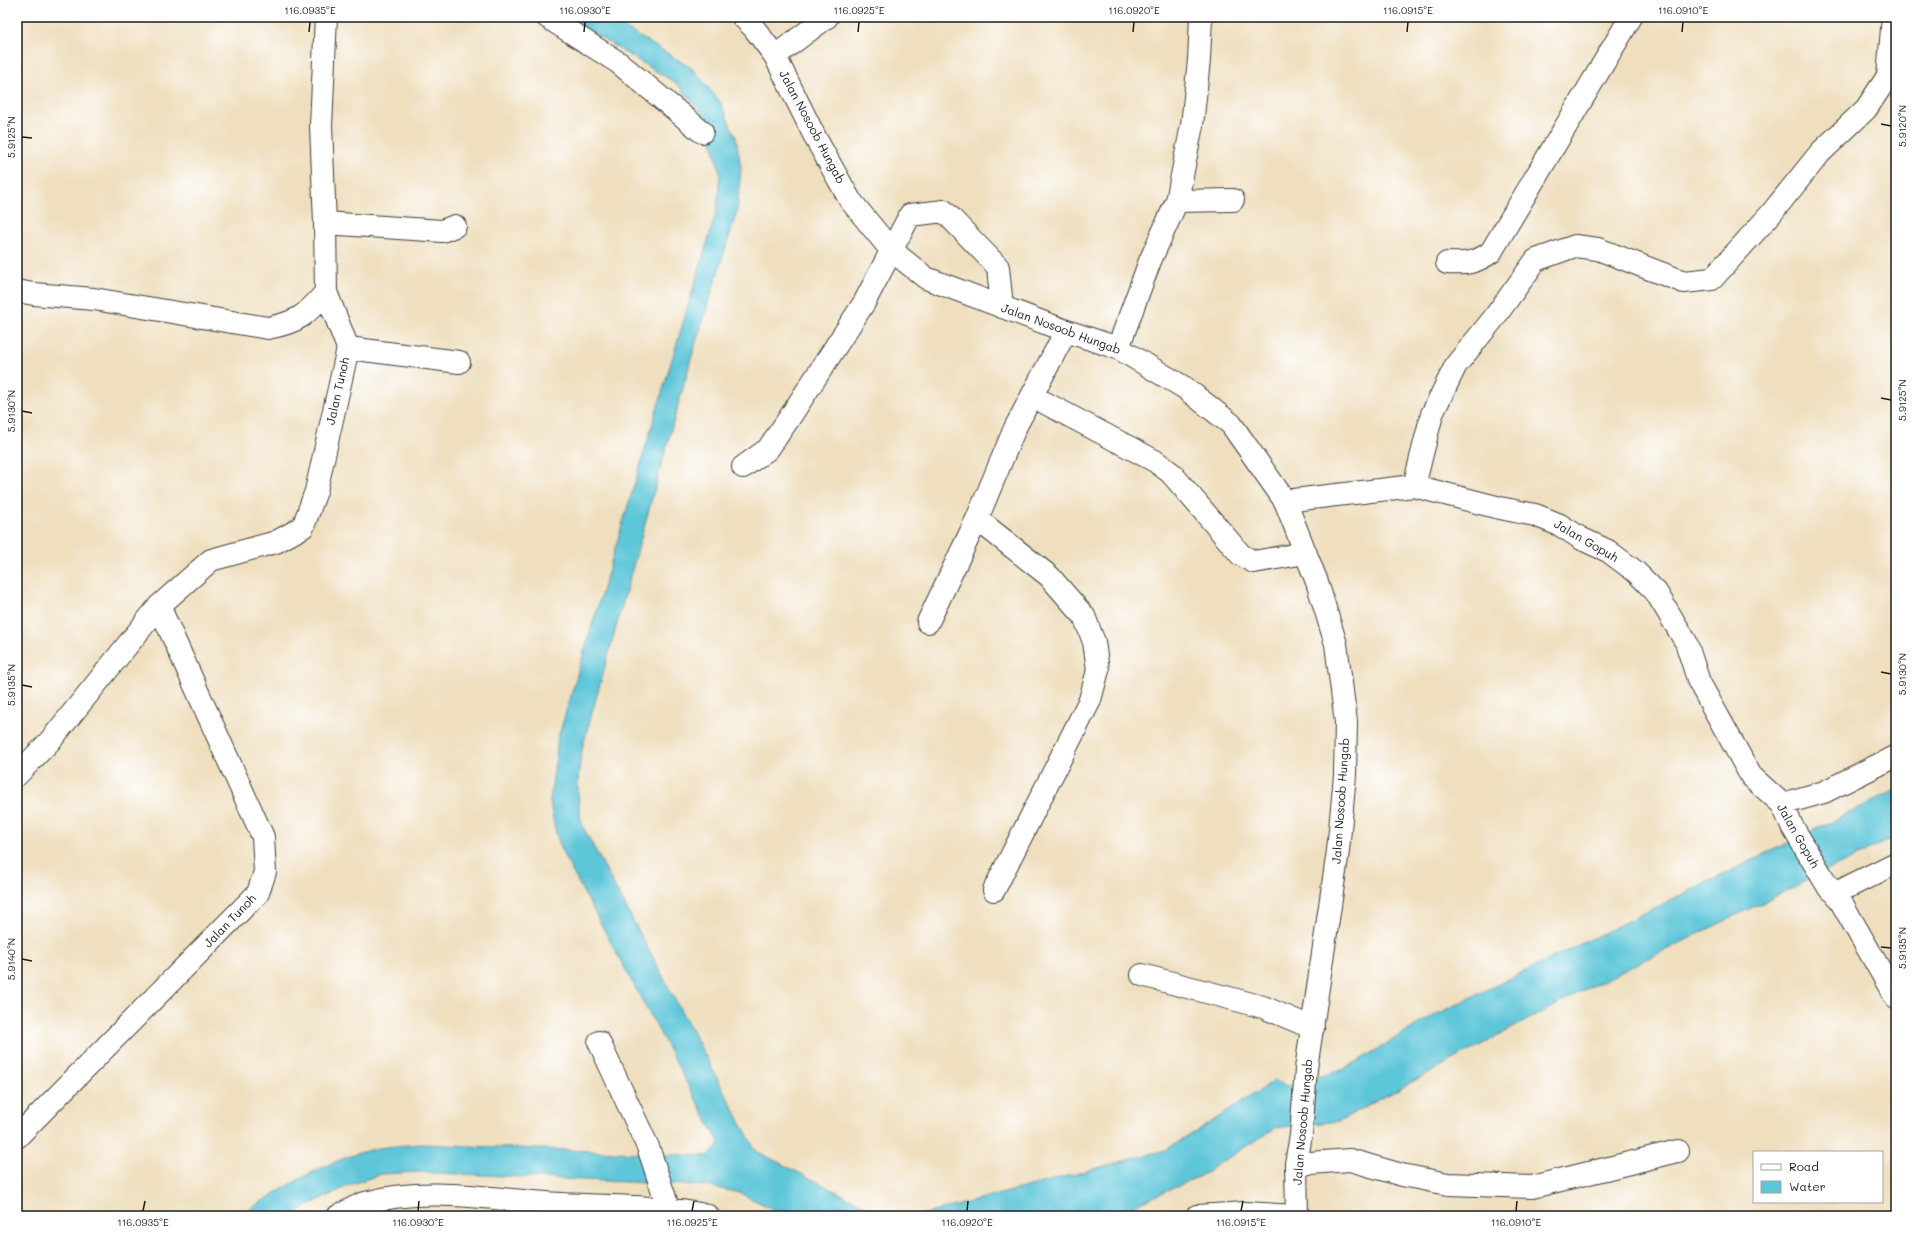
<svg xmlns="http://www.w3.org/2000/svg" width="1913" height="1233" viewBox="0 0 1913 1233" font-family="Mali,sans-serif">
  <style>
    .water { fill: #5dc6d9; stroke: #3c717a }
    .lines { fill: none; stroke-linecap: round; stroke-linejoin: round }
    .minor-casing { stroke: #3c3934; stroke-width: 24 }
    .major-casing { stroke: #3c3934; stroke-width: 24 }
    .minor { stroke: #fff; stroke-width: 22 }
    .major { stroke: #fff; stroke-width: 22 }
    .ticks { fill: none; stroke: #1c1c1c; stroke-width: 1.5 }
    .labels { text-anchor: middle; stroke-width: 3; stroke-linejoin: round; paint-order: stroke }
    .street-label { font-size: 12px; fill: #1c1c1c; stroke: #fff }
    .neatline { fill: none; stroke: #1c1c1c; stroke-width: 1.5 }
    .ticks-label { font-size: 10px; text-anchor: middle; fill: #1c1c1c }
  </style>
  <rect width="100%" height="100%" fill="#fff"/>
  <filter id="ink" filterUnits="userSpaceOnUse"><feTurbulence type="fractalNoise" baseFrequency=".025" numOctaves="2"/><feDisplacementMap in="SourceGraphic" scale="8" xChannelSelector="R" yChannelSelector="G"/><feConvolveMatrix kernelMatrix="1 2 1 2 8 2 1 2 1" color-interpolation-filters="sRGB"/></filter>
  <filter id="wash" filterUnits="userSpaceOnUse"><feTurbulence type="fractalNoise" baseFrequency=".012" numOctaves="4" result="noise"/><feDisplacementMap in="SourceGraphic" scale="16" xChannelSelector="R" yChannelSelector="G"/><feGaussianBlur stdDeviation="0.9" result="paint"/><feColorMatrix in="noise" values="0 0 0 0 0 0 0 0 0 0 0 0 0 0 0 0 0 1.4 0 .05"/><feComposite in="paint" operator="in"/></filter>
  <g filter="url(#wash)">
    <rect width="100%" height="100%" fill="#efdfbf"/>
    <path class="water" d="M567,17H607L693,69L720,102L736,137L741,168L737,212L695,345L583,745C577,777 576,792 582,825L756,1151L885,1216H787L740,1193L708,1186L419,1172L381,1174L350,1185L309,1205L292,1216H239C283,1188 327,1159 379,1148C392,1146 407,1145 421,1144L709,1156L720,1144L564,856L555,830L550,801L558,738L717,210L720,172L712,142L701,112L677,84Z
      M1896,790V837L1578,993L1339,1121L1275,1128L1200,1176L1122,1211L1101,1216H918L1165,1150L1199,1130L1275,1080L1285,1087L1345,1069L1425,1020Z"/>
  </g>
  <g filter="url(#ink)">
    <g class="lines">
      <g class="minor-casing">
        <path id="minor" d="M547,17L619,63L702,132
          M775,56L827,17
          M1177,201L1233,200
          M325,223L442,231L455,226
          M1447,263C1466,264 1476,263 1491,252L1631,17
          M17,291L34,294L94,299L268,328C299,322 306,315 326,292
          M348,348L459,362
          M1118,348L1150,261L1177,201L1192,125L1199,60L1201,17
          M1032,396L1155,461L1171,473L1241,555L1254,562L1305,553
          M743,467L768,449L788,420L864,303L910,215L944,211L998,267L1002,307
          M1414,486L1432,414L1456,365L1494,318L1536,260L1575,246L1598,249L1684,282L1712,279L1770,215L1820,153L1866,109L1888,76L1893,17
          M1285,501L1414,486L1500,508L1535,515L1560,525L1582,539L1608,551L1636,572L1656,592L1686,642L1699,682L1751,776L1782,804L1792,826L1829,888L1836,893L1896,863
          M977,519L1049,576L1084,616L1094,642L1098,670L1090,700L994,890
          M928,622L977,519L1015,428L1066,331
          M17,775L50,741L159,606L211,560L276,542L303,527L316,491L348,348L326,292L325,223L321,126L326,17
          M1782,804L1824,792L1896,756
          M1836,893L1896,998
          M1142,975L1263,1007L1313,1028
          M599,1042L648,1147L669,1210
          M17,1137L258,893L265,872L263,837L159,606
          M1296,1164L1350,1160L1402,1175L1448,1184L1532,1187L1678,1151
          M338,1216C347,1212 356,1206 365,1203C429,1185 498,1201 562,1204C610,1207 661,1205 708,1216
          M1197,1216L1245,1213L1297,1216"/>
      </g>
      <g class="major-casing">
        <path id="major" d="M743,17L754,28L775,56L816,139L850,200L891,250L926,278L1066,331L1118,348L1185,388L1231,424L1285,501L1317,582L1336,644L1346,722L1345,775L1338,851L1306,1069L1301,1135L1296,1164L1297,1216"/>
      </g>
      <use href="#minor" class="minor"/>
      <use href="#major" class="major"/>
    </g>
  </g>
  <path class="ticks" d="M309,32L310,22M584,32L585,22M858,32L859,22M1133,32L1134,22M1407,32L1408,22M1682,32L1683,22M1881,124L1891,126M22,137L32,138M1881,398L1891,400M22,411L32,413M1881,672L1891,674M22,685L32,687M1881,947L1891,948M22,959L32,961M143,1211L145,1201M418,1211L419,1201M692,1211L694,1201M967,1211L968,1201M1241,1211L1243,1201M1516,1211L1517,1201"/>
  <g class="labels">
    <g class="street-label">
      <text transform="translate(812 127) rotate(62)" y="4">Jalan Nosoob Hungab</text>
      <text transform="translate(1061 329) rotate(20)" y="4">Jalan Nosoob Hungab</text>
      <text transform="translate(338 391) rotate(-77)" y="4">Jalan Tunoh</text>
      <text transform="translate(1586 541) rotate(30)" y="4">Jalan Gopuh</text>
      <text transform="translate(1341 801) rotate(-86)" y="4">Jalan Nosoob Hungab</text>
      <text transform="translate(1798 836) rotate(60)" y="4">Jalan Gopuh</text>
      <text transform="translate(230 921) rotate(-46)" y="4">Jalan Tunoh</text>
      <text transform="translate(1303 1122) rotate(-85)" y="4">Jalan Nosoob Hungab</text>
    </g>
  </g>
  <rect width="1913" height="1233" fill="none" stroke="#fff" stroke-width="44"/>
  <rect x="1753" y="1151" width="130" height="52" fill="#ffffff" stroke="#a4a4a4"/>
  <rect x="1761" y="1164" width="20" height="6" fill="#ffffff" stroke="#a4a4a4"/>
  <text x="1789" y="1171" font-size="12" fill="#1c1c1c">Road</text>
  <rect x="1761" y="1181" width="20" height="12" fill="#5dc6d9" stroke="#a4a4a4"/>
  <text x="1789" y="1191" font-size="12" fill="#1c1c1c">Water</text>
  <rect x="22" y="22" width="1869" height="1189" class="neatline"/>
  <g class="ticks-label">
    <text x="310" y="14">116.0935°E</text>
    <text x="585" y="14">116.0930°E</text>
    <text x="859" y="14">116.0925°E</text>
    <text x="1134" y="14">116.0920°E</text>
    <text x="1408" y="14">116.0915°E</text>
    <text x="1683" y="14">116.0910°E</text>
    <text transform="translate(1902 126) rotate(-90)" y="4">5.9120°N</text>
    <text transform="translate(11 137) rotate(-90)" y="4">5.9125°N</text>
    <text transform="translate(1902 400) rotate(-90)" y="4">5.9125°N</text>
    <text transform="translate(11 411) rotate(-90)" y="4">5.9130°N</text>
    <text transform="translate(1902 674) rotate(-90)" y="4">5.9130°N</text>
    <text transform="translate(11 685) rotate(-90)" y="4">5.9135°N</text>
    <text transform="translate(1902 948) rotate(-90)" y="4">5.9135°N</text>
    <text transform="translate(11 959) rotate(-90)" y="4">5.9140°N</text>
    <text x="143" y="1226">116.0935°E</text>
    <text x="418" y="1226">116.0930°E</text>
    <text x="692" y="1226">116.0925°E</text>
    <text x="967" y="1226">116.0920°E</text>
    <text x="1241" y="1226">116.0915°E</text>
    <text x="1516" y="1226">116.0910°E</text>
  </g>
</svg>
